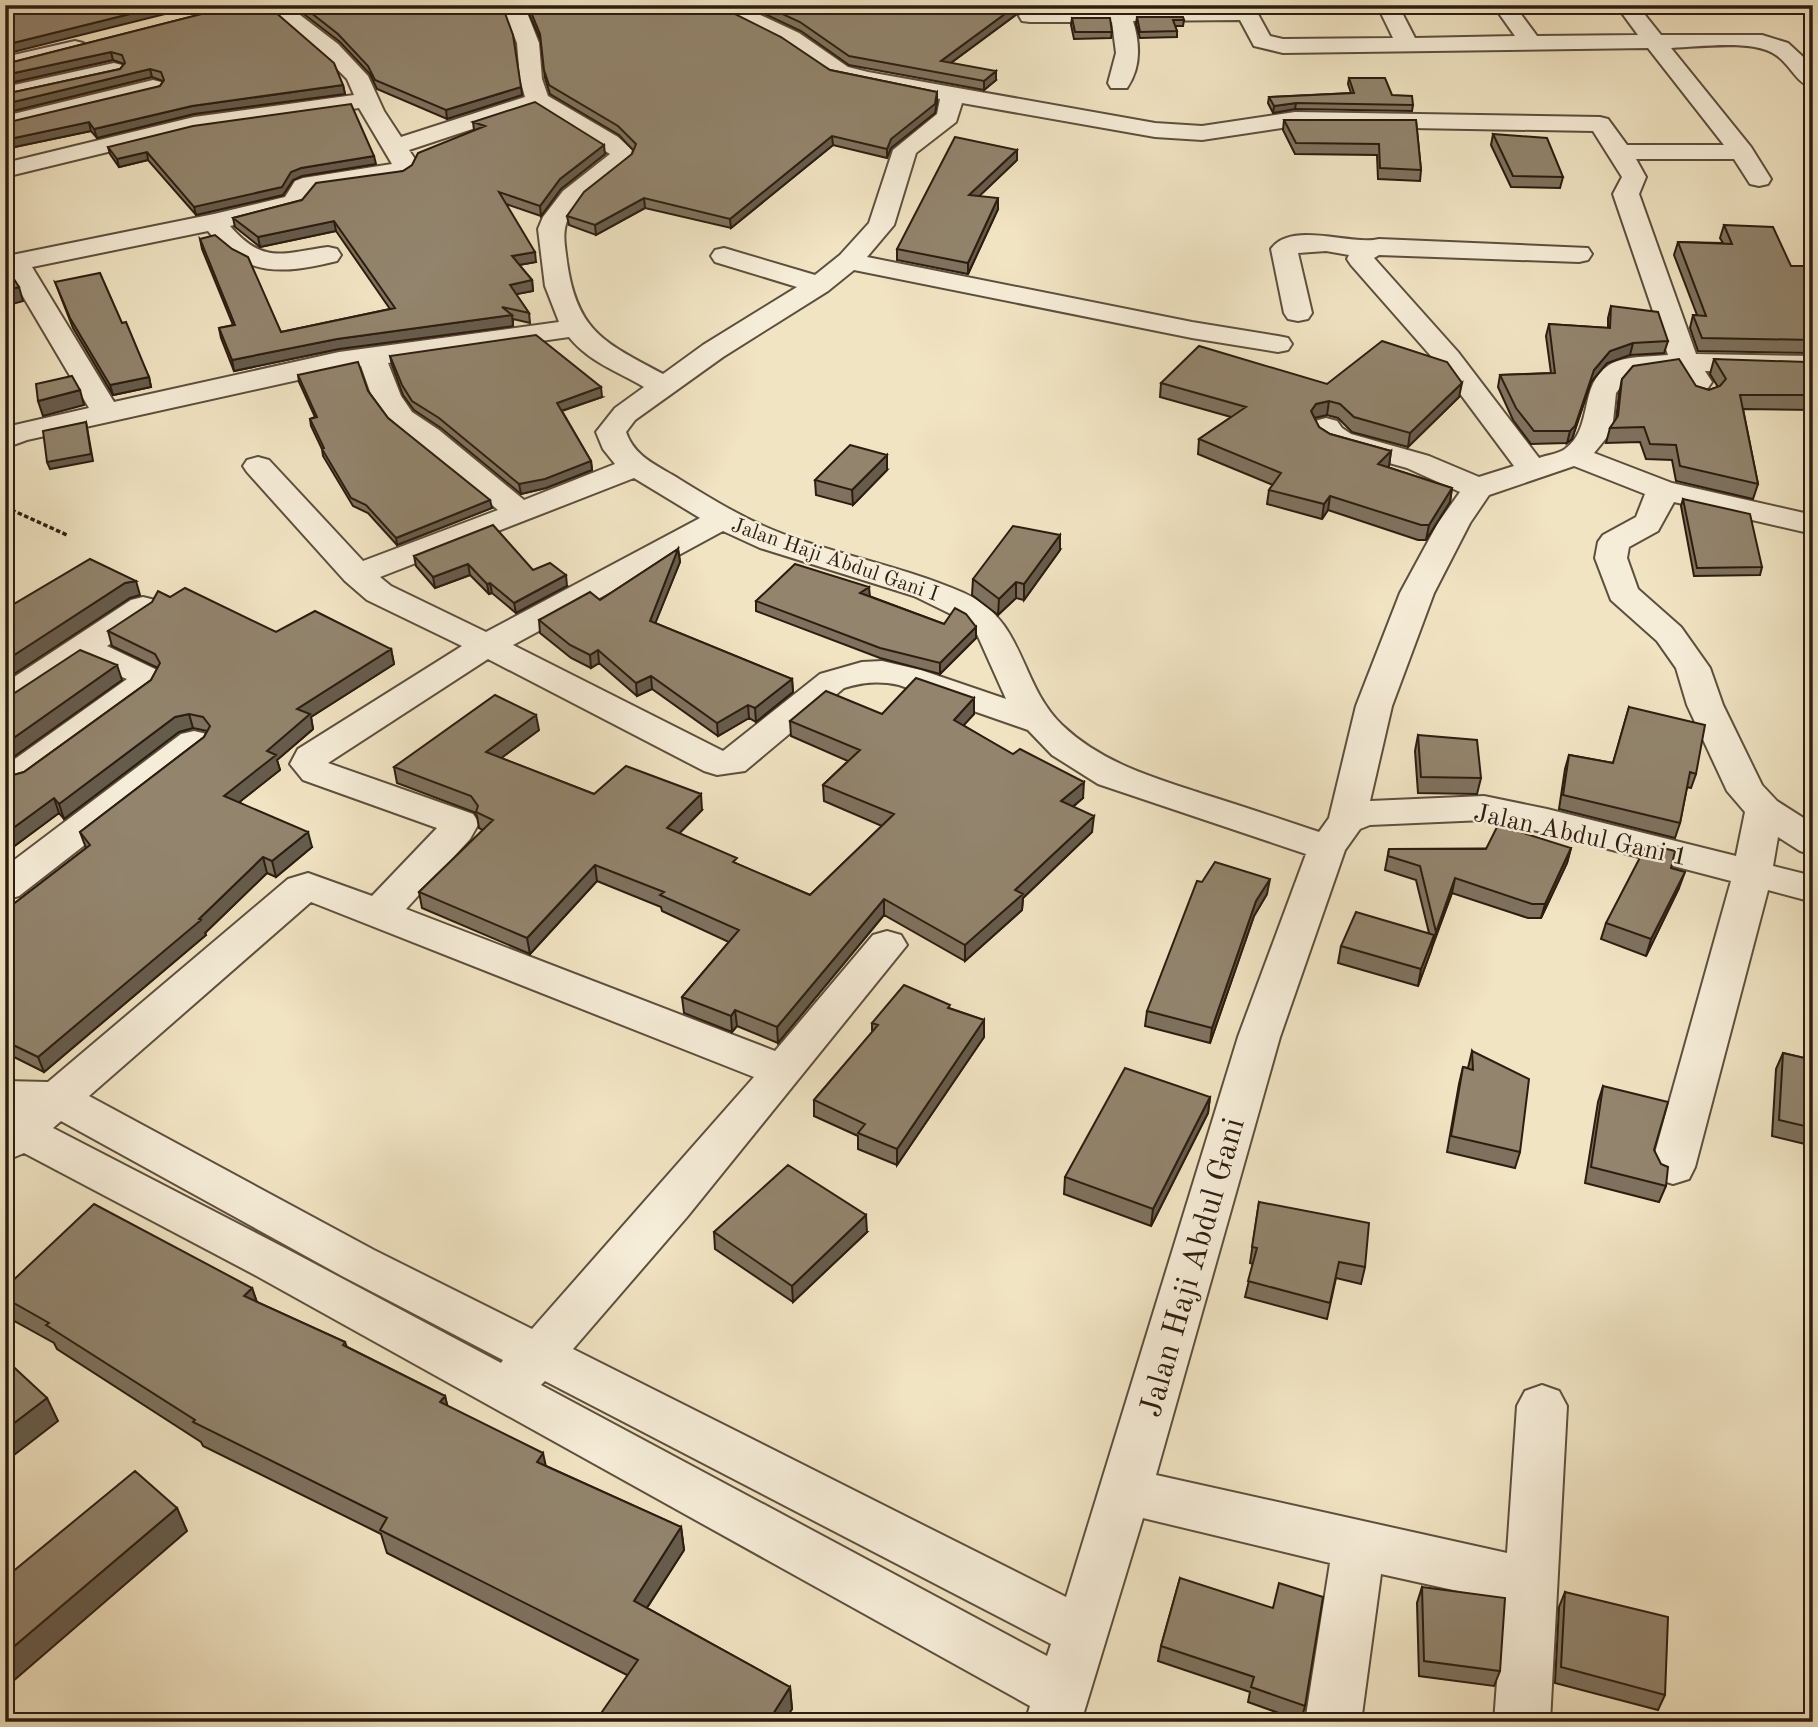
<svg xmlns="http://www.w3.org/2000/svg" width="1818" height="1727" viewBox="0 0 1818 1727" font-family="'Old Standard TT',serif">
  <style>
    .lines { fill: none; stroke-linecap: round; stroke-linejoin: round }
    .minor-casing { stroke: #5d4f3d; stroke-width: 4 }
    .path { stroke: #2c1d10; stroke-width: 3.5; stroke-dasharray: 4.5 2.5; stroke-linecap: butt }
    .minor { fill: #f6edd8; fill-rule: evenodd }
    .wall { fill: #7e725e; stroke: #2c1d10; stroke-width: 2 }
    .shaded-wall { fill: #665c4c; stroke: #2c1d10; stroke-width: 2 }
    .building { fill: #92846d; stroke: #2c1d10; stroke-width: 2 }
    .labels { text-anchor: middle; stroke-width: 5; stroke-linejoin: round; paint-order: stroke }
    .far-street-label { font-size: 21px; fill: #2c1d10; stroke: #f6edd8 }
    .street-label { font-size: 26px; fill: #2c1d10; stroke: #f6edd8 }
    .near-street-label { font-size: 32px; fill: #2c1d10; stroke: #f6edd8 }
  </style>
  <rect width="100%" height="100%" fill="#f1e4c3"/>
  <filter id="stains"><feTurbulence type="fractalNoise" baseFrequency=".00286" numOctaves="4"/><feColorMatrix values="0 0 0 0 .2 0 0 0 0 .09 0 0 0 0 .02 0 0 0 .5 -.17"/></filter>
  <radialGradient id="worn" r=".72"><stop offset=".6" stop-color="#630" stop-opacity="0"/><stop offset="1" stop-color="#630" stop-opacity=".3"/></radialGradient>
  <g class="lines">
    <g class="minor-casing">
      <path id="minor" d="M263,5H287L338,44L368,76L384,111L401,137L525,97L520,79L517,43L502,5H524L539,43L542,79L548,96L618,137L634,152L631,161C611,178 584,192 570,215C561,230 565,245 567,262C577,333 606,343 663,374L703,345L797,287L715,262L711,256L715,250L724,248L815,275L840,255L869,223L893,150L937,114L940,99L832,77L783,43L714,9L711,5H739L799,33L848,67L868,72L1155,123L1202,126L1295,112L1600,117L1608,119L1627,145H1724L1648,48L1283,53L1254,46L1240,20L1133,21C1140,43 1141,68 1127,88H1111L1108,83L1116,53L1112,22H1030L1022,21L1019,16L1022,11L1030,10L1108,9L1106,5H1128L1129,9L1253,5L1270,36L1283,39L1393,38L1377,5H1398L1415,38L1515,36L1493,5H1514L1537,36L1638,35L1616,5H1637L1661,35H1762L1788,43L1813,66V88C1797,84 1790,64 1776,55C1753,39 1699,47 1671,48L1751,147L1771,179L1768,184L1759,186L1750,184L1734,159H1636L1646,177L1639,194L1696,354L1813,356V374L1705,371L1712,382L1708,388L1698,391L1688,388L1677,371L1628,378L1616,393L1612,431L1594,453L1672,483L1813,515V534L1674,502L1658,531L1629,547L1627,558L1638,589L1681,627L1710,668L1723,705L1762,785L1777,801L1813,824V855L1800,851L1778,837L1773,866L1813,876V902L1768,890L1695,1167L1689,1179L1673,1184L1657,1179L1651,1167L1731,881L1547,833L1484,820L1370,825L1360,829L1345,850L1280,1037L1156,1475L1507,1553L1517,1406L1525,1391L1542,1385L1559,1391L1567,1406L1550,1722H1494L1503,1601L1381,1574L1361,1722H1305L1330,1563L1143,1518L1081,1722H1025L1030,1706L253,1274L24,1153L5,1161V1081L48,1082L288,879L308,873L372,896L437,828L303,780L290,764L298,749L462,646L367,600L345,581L247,472L243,466L247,460L258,457L269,460L363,561L498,510L417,442L392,424L372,397L361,366L27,440L5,448L6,427L89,408L5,266L12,255L214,214L285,197L295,181L303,178L392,164L359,108L194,131L5,177V163L194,117L354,95L347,79L322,54ZM962,103L1155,137L1202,140L1295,126L1593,131L1622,177L1613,194L1668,355C1650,357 1626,355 1609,365C1578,385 1594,428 1565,449C1558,454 1547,455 1539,458L1458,352L1374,258L1379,255L1579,262L1588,260L1592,254L1588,248L1379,239C1352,246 1291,220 1271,249L1284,313L1288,319L1298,321L1308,319L1312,313L1298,253L1326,251L1349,255L1347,259L1351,265L1438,364L1514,466L1479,477L1429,456L1351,434L1342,428L1337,421L1326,418L1315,421L1311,427L1319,440L1329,446L1407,468L1460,492L1438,523L1400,593L1356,706L1329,818L1319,832C1280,819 1242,806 1203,794C1152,777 1102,763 1062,725C1018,682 1026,621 964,593C905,567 842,556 783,534C745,520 710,498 676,477C656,465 634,456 626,432L635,420L723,357L828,291L854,270L1192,338L1278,352L1288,350L1292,344L1288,338L1278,336L1192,322L867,257L894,225L916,153L956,122ZM536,108L610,154L563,191L543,217L538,229L545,286L559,322L339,352L114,402L32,267L208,231C245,278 283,274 337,261L341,255L337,249L328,247C282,253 264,265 230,226L303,207L316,190L403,178L411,173L417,162L409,150ZM569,337C589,362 617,371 644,387L615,408L596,432L603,449L615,464L524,500L439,430L412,412L401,396L388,363ZM1574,466L1645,494L1636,517L1603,535L1598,542L1595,558L1611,600L1657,641L1676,668L1687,705L1727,791L1745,812L1736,856L1547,809L1484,796L1370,801L1392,706L1434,593L1470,523L1489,495ZM634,478L700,518L486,632L391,586L380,577ZM723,531L760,548L914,596L967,622L976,632L1006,699L921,670L882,661L862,662L820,674L723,751L513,645ZM488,659L704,771L717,775L745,771L844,688C864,682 879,681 899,685L1028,730L1052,755L1098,784L1306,854L1238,1037L1066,1597L573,1349L687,1217L907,945L901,935L887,931L873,935L775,1051L406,909L470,839L479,823L473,814L328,763ZM311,902L754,1077L532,1329L374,1250L89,1096ZM61,1121L342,1276L503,1360L501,1363L285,1248L53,1128ZM545,1381L1051,1644L1047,1656L541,1385Z
        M75,41L83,43L86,48L83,53L5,71V57Z
        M114,63L122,65L125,70L122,75L5,101V87Z
        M153,80L161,82L164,87L161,92L5,130V116Z
        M143,597L155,600L160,607L155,614L107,646L157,670L162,677L154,693L28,785L15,789L5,786V766L127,679L84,662L17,707L5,710V683L131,600Z
        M194,731L207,734L212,742L207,750L19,896L5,900V867L181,734Z"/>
    </g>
    <path class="path" d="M5,507L67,535"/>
    <use href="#minor" class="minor"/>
  </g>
  <path class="wall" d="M237,5L343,85L345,94L194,114L97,138L91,131L5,149L160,86L163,81L152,77L5,113V94L120,69L124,64L113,60L5,84V64Z
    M292,5H502L522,95L447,119L377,89L370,74L340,42Z
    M525,5H717L830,70L937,92V101L935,113L891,148L887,158L833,145L731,228L645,208L596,235L569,225L567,216L632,154L633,150L619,135L550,94L545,78L541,41Z
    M746,5H1025V8L951,63L996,80L984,90L849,65L801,31Z
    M1067,5H1104V6L1068,7Z
    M1130,5H1164L1131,6Z
    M1137,17L1184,20L1183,26H1175L1177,31V37L1140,38L1136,24Z
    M1072,18L1112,32L1111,38L1074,39L1071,25Z
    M1349,78L1413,105L1412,111L1295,109L1273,113L1268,103L1269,97L1351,93L1348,84Z
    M1284,120H1416L1421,170L1420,181L1378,179L1377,155L1295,154L1283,130Z
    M473,122L605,154L561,189L541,216L506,204L536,262L519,265L532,280L533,291L516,294L529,313L530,323L513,319V326L339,349L234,371L221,338L219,328L233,325L202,249L200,239L281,332L390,309L336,231L260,247L235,227L233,218L302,200L403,171L474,130Z
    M1493,134L1563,177L1560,188L1511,187L1491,145Z
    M108,147L376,164L302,176L293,180L283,195L196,215L148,160L119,167L110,154Z
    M1017,160L979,196L998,209L968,274L897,260V249Z
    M1724,225L1791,266L1813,268V353L1698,351L1690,328L1693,315H1697L1674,255L1678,242L1723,243L1720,238Z
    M55,282L122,323L149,377L151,387L113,395L73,328Z
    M1611,306L1668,341L1664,353L1630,355L1607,363L1591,382L1572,439L1567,443L1531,444L1513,420L1498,387L1500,375L1551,373L1546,336L1549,324L1608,328V318Z
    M390,356L602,397L562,411L591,461L592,470L546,488L521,494L441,428L414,410L403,395L392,365Z
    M1714,359L1813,371V410L1743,409L1758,484L1753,499L1676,481L1672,460L1646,459L1640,442L1606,443L1610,428L1616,420L1619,394L1622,379L1696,386L1709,390L1718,387L1710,374Z
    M298,375L368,391L388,418L492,508L397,545L368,513L353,506L323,456L322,449L311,426L310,419L315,417L299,382Z
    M1161,383L1327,384L1459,397L1408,447L1352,432L1338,418L1327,415L1314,418L1319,427L1330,434L1391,451L1389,466L1387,467L1452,488L1450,502L1426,540H1418L1328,510L1322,519L1267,504L1269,490L1273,485L1198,454L1199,439L1231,417L1160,397Z
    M887,470L853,505L816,495L815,480Z
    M1683,499L1762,567L1760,575L1694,576L1681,506Z
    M678,549L680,562L655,623L792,679L793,692L756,722L749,718L718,736L652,689L637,696L599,663L591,668L571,658L540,633L539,620L600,600Z
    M1060,550L1024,600L1016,598L998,615L972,595L973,579Z
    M414,556L533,570L567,586L516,613L492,593L489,594L470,575L435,588L416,566Z
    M869,596L944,624L976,627V638L940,674L880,658L756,611V601Z
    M170,597L276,632L391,649L394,664L311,717L313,729L277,760L280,770L239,802L312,847L276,877L267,873L205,933L206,935L44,1072L12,1056L7,1060L5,1059V916L9,913L7,909L86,848L80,832L204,737L207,731L193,728L179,732L64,819L59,813L5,853V775L10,776L24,772L151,680L158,668L112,646L108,631Z
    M974,698V714L963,725L1083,798L1073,807L1092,832L1023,898L1022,910L965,961L884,915L778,1043L737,1026L732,1032L684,1013L682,997L729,942L662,911L661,907L597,881L530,954L422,908L419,892L483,830L479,828L477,816L474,812L397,783L394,767L539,730L501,758L594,794L702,810L679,833L737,864L810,895L882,826L824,801L823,785L848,761L791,736L790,721L882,714Z
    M1629,707L1696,774L1691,788L1687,787L1680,823L1675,838L1559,809L1565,769L1569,755L1613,763Z
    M1418,735L1481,778L1477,794L1418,793L1415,751Z
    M1571,848L1567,863L1541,918H1528L1452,893L1418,986L1338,963L1341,946L1429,933L1416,880L1385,870L1389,849Z
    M1671,868L1679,888L1646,956L1601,939L1606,923Z
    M1267,894L1254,916L1210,1043L1145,1026L1147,1011Z
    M949,1008L984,1020V1037L897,1165L858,1149V1136L814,1116V1100L872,1033V1023Z
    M1472,1051L1520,1152L1515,1168L1447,1152L1459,1084L1463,1067L1468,1068Z
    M1783,1053L1813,1060V1146L1772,1136L1776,1069Z
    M1603,1086L1654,1150L1666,1186L1659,1202L1585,1183L1598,1102Z
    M1210,1097L1208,1113L1151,1226L1064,1194L1065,1177Z
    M1259,1202L1365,1267L1361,1284L1336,1278L1327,1319L1245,1297L1253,1264L1250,1263Z
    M714,1232H867L793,1302L715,1249Z
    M5,1288H252L257,1302L345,1342L347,1347L445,1396L447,1406L546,1466L681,1527L684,1550L647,1608L790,1687L792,1709L627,1675L387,1553L381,1534L203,1446L201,1442L57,1349L54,1343L9,1318L5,1310Z
    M1180,1578L1305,1706L1301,1721L1248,1702L1250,1692L1158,1661L1161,1646Z
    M1422,1587L1500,1671L1494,1686L1419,1676L1417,1603Z
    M1565,1592L1665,1695L1658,1710L1555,1683L1559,1607Z"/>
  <path class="shaded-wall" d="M166,5H201L5,54V45Z
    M1017,5H1025V8L941,70V61Z
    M111,52L113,60L5,84V75Z
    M150,69L152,77L5,113V104Z
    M996,71V80L984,90V81Z
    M343,85L345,94L194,114L97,138L94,129L192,106Z
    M521,87L522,95L447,119L446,110Z
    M937,92V101L935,113L891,148L887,158V149L891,139Z
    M1296,103L1295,109L1273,113L1274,106Z
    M89,122L91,131L5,149V140Z
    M832,136L833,145L731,228L730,219Z
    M604,145L605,154L561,189L541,216L540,206L560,179Z
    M1017,150V160L969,206V195Z
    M147,152L148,160L119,167L117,159Z
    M374,156L376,164L302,176L293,180L283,195L196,215L194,207L301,168Z
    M644,198L645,208L596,235L595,225Z
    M998,198V209L968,274V263Z
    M334,221L336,231L260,247L258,237Z
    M535,252L536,262L513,266L512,256Z
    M532,280L533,291L512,295L510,285Z
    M19,287L23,301L5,306V291Z
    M512,315L513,326L339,349L234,371L232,360L337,339Z
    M1633,343L1630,355L1607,363L1591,382L1572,439L1567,443L1570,431L1594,370L1610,351Z
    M149,377L151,387L113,395L110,385Z
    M1462,383L1459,397L1408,447L1410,433Z
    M601,387L602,397L558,412L557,403Z
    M80,390L84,405L43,416L38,401Z
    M1329,401L1327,415L1314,418L1311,411L1316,404Z
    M86,422L93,461L50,469L47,462Z
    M1391,451L1389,466L1376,478L1378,464Z
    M887,455V470L853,505L852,490Z
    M591,461L592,470L546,488L521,494L519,484Z
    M1452,488L1450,502L1426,540L1429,525Z
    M1330,496L1328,510L1322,519L1324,504Z
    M490,500L492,508L397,545L396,538Z
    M1060,535V550L1024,600V584Z
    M678,549L680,562L651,634L650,621Z
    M468,564L470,575L435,588L433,577Z
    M566,575L567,586L516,613L514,603Z
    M136,581L140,595L130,598L5,680V661L125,583Z
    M1016,582V598L998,615L999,599Z
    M490,583L492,593L489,594L487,584Z
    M869,587L870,597L860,593Z
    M976,627V638L940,674V663Z
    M391,649L394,664L311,717L313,729L277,760L280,770L228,811L224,796L267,751L297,709Z
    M598,650L599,663L591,668L590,655Z
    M117,665L122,680L5,763V744Z
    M651,676L652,689L637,696L636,683Z
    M792,679L793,692L756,722L755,708Z
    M974,698V714L954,736V720Z
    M748,705L749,718L718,736L717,723Z
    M189,714L193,728L179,732L64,819L59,804L175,717Z
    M536,715L539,730L488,768L486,752Z
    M1084,782L1083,798L1060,817L1061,801Z
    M701,794L702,810L669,844L667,828Z
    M54,798L59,813L5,853V834Z
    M1094,816L1092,832L1023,898L1022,910L965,961V945L1015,890Z
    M308,832L312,847L276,877L272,861Z
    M1571,848L1567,863L1541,918L1545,904Z
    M263,857L267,873L205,933L206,935L44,1072L38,1057L199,919Z
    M595,865L597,881L530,954L527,938Z
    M1685,872L1679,888L1646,956L1651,939Z
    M1455,878L1452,893L1432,946L1436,932Z
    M1270,879L1267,894L1254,916L1210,1043L1212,1028L1256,901Z
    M884,899V915L778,1043L777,1027Z
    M1434,935L1431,951L1418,986L1421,969Z
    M735,1010L737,1026L732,1032L731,1016Z
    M984,1020V1037L897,1165V1149Z
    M6,1041L12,1056L7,1060L5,1056Z
    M1210,1097L1208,1113L1151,1226L1153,1209Z
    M866,1215L867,1232L793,1302L792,1286Z
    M252,1288L260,1312L244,1296Z
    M445,1396L451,1420L440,1402Z
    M47,1398L58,1421L5,1462V1430Z
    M543,1453L548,1476L537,1462Z
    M177,1508L187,1531L5,1688V1654Z
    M681,1527L684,1550L637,1623L634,1601Z
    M790,1687L792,1709L784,1722H768Z"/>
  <path class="building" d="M23,5H166L5,45V9Z
    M237,5H267L334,63L343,85L192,106L94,129L89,122L5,140V123L160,86L164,80L161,72L150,69L5,104V94L120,69L125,63L122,55L111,52L5,75V64Z
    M301,5H502L513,35L521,87L446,110L375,80L368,66L338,34Z
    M528,5H717L781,37L830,70L937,92L935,104L891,139L887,149L832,136L730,219L644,198L595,225L567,216L584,192L632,154L636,144L618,126L549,85L544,70L540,34Z
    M763,5H1017L941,61L996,71L984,81L849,56L800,22Z
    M1137,17H1183L1184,20H1173L1177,31L1140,32Z
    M1072,18H1110L1112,32H1075Z
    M1349,78H1385L1392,95L1412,96L1413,105L1296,103L1274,106L1269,97L1354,93Z
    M535,102L604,145L560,179L540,206L499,192L535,252L512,256L532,280L510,285L529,313L502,307L512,315L337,339L232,360L219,328L235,325L200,239L215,235L232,249L248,257L281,332L395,308L334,221L258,237L233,218L302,200L316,183L403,171L412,165L418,153L485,126L473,122Z
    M351,104L374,156L301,168L291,172L282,187L194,207L147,152L117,159L108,147L193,126Z
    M1284,120H1416L1421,170L1380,168L1379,144L1296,143Z
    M1493,134L1547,138L1563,177L1513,176Z
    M955,137L1017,150L969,195L998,198L968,263L897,249Z
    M1724,225L1773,227L1791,266H1811L1813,268V340L1702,338L1693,315L1706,316L1678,242L1732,244Z
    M5,265L19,287L5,291Z
    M100,273L122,323L126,322L149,377L110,385L70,318L55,282Z
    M1611,306L1658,312L1668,341L1633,343L1610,351L1594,370L1575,426L1570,431H1534L1516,408L1500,375L1555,373L1549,324L1610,328Z
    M536,335L601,387L557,403L591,461L545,479L519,484L439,418L412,401L402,385L390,356Z
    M1382,341L1447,362L1462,383L1410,433L1354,417L1340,404L1329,401L1316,404L1311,411L1319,427L1330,434L1391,451L1378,464L1452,488L1429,525H1421L1330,496L1324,504L1269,490L1281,473L1199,439L1246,407L1161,383L1199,346L1327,384Z
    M1679,359L1696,386L1709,390L1720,386L1726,379L1714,359L1807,362L1813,371V395H1740L1758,484L1680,466L1676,445L1650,444L1644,427L1610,428L1618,416L1622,379L1633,366Z
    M358,362L368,391L388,418L490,500L396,538L366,505L351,498L322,449L324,448L310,419L317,417L298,375Z
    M72,376L80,390L38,401L36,384Z
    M86,422L91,454L47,462L43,431Z
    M850,445L887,455L852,490L815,480Z
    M1683,499L1750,514L1762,567L1697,568Z
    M493,525L533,570L550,563L566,575L514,603L490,583L487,584L468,564L433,577L414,556Z
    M1013,526L1060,535L1024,584L1016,582L999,599L973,579Z
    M678,549L650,621L792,679L755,708L748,705L717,723L651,676L636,683L598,650L590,655L570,645L539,620L590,592L600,600Z
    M90,559L136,581L125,583L5,661V607L7,608Z
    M795,564L869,587L860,593L944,624L955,608L966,614L976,627L940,663L880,648L756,601Z
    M185,588L276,632L315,611L391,649L297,709L310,714L267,751L276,755L224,796L308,832L272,861L263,857L199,919L201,920L38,1057L5,1041V916L11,911L7,909L90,845L80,832L204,737L210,726L203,717L189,714L175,717L59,804L54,798L5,834V775L10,776L24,772L151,680L160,663L155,654L108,631L152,602L158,591L170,597Z
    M80,650L117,665L5,744V696L13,694Z
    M916,678L974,698L954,720L1013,754L1020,749L1084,782L1061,801L1094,816L1015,890L1023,894L965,945L884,899L777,1027L735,1010L731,1016L682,997L739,930L660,895L664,892L595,865L527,938L419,892L493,820L476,812L478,806L471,796L394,767L495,695L536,715L486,752L594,794L626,766L701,794L667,828L737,858L733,862L810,895L894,814L823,785L860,750L790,721L826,691L882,714Z
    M1629,707L1705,725L1696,774L1690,772L1680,823L1563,795L1569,755L1613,763Z
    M1418,735L1477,740L1481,778L1421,777Z
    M1498,825L1571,848L1545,904H1532L1455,878L1436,932L1420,866L1388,856L1389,849H1486Z
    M1647,844L1675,851L1671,868L1685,872L1651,939L1606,923Z
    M1215,862L1270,879L1256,901L1212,1028L1147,1011L1197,881L1202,882Z
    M1356,912L1434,935L1421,969L1341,946Z
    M904,985L950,1005L948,1008L984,1020L897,1149L858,1133L865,1124L814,1100L878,1025L872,1023Z
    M1472,1051L1529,1079L1520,1152L1451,1136L1463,1067L1473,1070Z
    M1783,1053L1813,1060V1128L1779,1120Z
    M1125,1068L1210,1097L1153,1209L1065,1177Z
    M1603,1086L1668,1102L1654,1150L1661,1164L1668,1167L1666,1186L1591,1167Z
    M788,1165L866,1215L792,1286L714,1232Z
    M1259,1202L1369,1223L1365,1267L1339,1262L1330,1303L1248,1281L1257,1248L1252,1247Z
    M94,1204L252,1288L244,1296L345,1342L343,1345L445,1396L440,1402L543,1453L537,1462L681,1527L634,1601L790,1687L768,1722H595L638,1660L380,1530L387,1518L193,1422L195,1420L46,1325L49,1323L5,1298V1288Z
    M5,1359L47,1398L5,1430Z
    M135,1471L177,1508L5,1654V1578Z
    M1180,1578L1273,1608L1279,1583L1323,1597L1305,1706L1251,1687L1254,1677L1161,1646Z
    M1422,1587L1505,1598L1500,1671L1424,1661Z
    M1565,1592L1668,1617L1665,1695L1561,1667Z"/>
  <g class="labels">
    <g class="far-street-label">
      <text transform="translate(835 559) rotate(19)" y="7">Jalan Haji Abdul Gani I</text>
    </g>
    <g class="street-label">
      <text transform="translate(1581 834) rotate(12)" y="9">Jalan Abdul Gani 1</text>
    </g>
    <g class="near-street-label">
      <text transform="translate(1191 1267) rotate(-74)" y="11">Jalan Haji Abdul Gani</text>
    </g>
  </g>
  <rect width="1818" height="1727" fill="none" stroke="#f1e4c3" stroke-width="28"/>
  <rect x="7" y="7" width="1804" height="1713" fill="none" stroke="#2c1d10" stroke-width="3.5"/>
  <rect x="14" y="14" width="1790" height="1699" fill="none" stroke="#2c1d10" stroke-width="2"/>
  <rect width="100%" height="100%" filter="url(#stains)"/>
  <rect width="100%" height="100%" fill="url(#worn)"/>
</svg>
